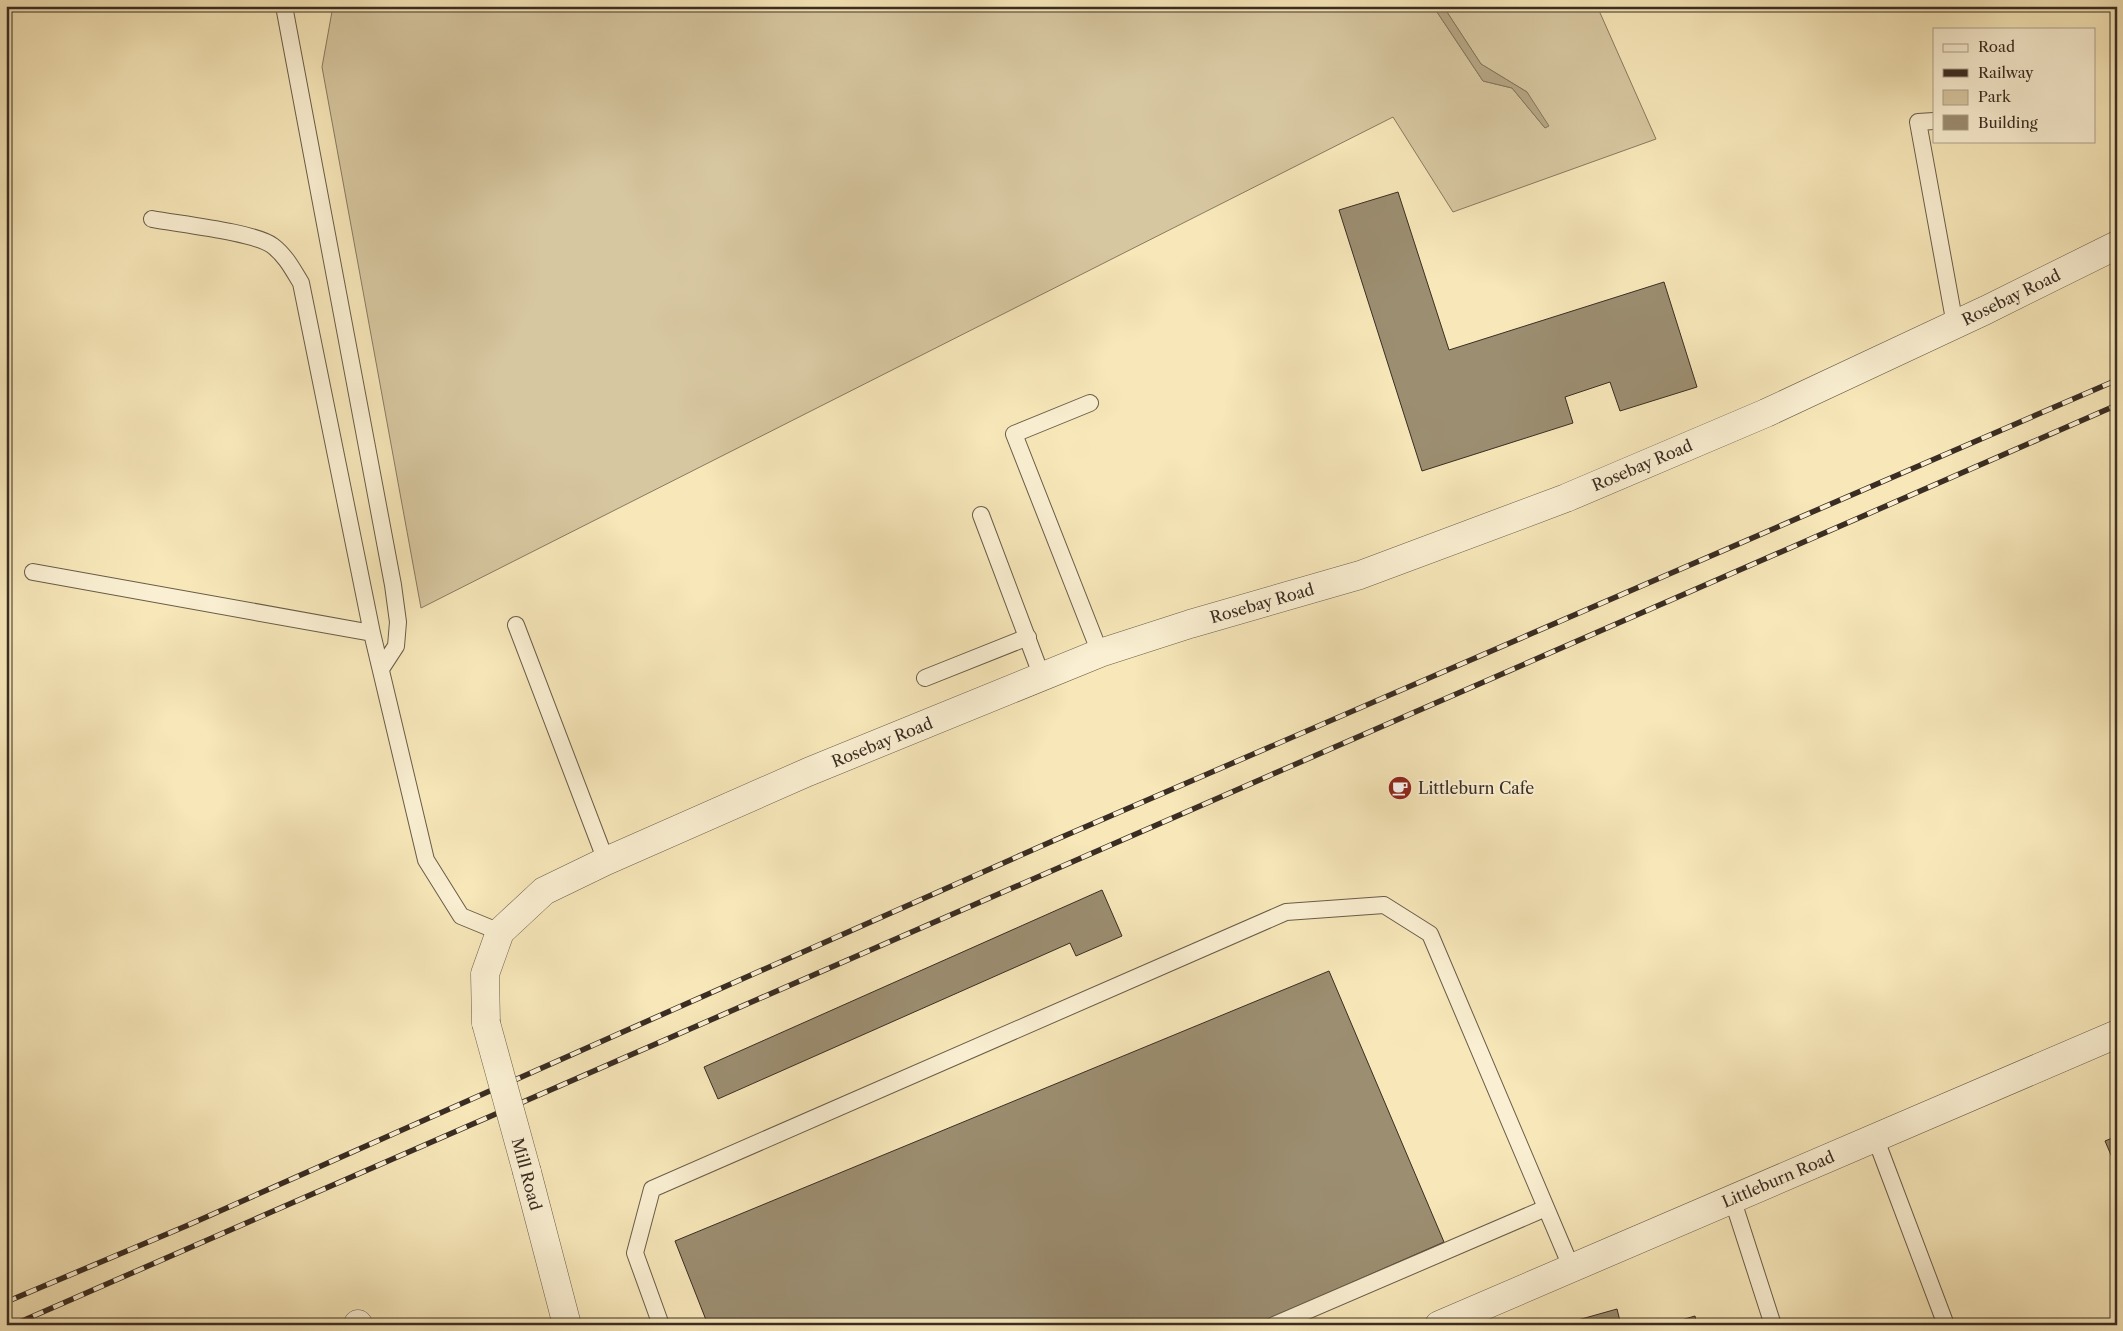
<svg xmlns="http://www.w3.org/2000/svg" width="2123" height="1331" viewBox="0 0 2123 1331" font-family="'Libre Caslon Text',serif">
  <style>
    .green { fill: #d7c7a0; stroke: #887a62 }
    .water { fill: #b7a886; stroke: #85775e }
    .building { fill: #9c8e71; stroke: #3a2d23 }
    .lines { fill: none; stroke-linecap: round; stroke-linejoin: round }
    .lane-casing { stroke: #695c48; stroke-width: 18 }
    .street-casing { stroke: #695c48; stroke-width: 29 }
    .lane { stroke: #faefd2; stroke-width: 16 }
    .street { stroke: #faefd2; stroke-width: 28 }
    .rail-casing { stroke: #3a2d23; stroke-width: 5.5 }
    .rail { stroke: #faefd2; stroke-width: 4; stroke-dasharray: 11; stroke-linecap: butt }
    .street-bridge-casing { stroke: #695c48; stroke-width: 29; stroke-linecap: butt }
    .street-bridge { stroke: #faefd2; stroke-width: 28 }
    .labels { text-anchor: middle; stroke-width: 4; stroke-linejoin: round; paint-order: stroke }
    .street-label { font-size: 16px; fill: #3a2d23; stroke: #faefd2 }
    .poi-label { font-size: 16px; fill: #3a2d23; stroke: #faefd2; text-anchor: start }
  </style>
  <rect width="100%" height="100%" fill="#f7e7b9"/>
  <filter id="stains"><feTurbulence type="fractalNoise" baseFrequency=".004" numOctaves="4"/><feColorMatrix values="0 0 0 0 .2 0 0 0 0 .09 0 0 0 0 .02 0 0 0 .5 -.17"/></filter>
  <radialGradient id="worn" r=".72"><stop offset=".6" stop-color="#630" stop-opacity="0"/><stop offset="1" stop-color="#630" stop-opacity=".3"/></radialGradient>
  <path class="green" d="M333,6H1433L1483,81L1512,88L1545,128L1527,92L1481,64L1443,6H1597L1656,139L1453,212L1393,117L421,608L322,67Z"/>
  <path class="water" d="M1433,6H1443L1481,64L1527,92L1549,126L1545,128L1512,88L1483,81Z"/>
  <path class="building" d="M1398,192L1449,350L1664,282L1697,387L1620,411L1610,382L1565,397L1573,423L1422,471L1339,210Z
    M1102,890L1122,936L1076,956L1070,943L718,1099L704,1067Z
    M1329,971L1444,1242L1255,1325H708L675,1241Z
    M2117,1136V1169L2105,1141Z
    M1617,1309L1621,1325H1560Z
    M1695,1316L1697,1325H1664Z"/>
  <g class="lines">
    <g class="lane-casing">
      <path id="lane" d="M284,6L393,585L398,622L396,646L381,669
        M1934,121L1918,122L1955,325
        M152,219C178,224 255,232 273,246C286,256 293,270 301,283L372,633
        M1090,403L1014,434L1100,653
        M981,515L1042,677
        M33,572L372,633L426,860L461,916L500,932
        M516,625L606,861
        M925,678L1028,637
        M1875,1137L1946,1325
        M1732,1198L1773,1325
        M661,1325L635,1253L652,1189L1286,912L1384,905L1430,934L1572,1269
        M1274,1325L1546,1208"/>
    </g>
    <g class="street-casing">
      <path id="street" d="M486,1023L485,974L500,932L544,891L606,861L808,772L1100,653L1190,624L1360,575L1566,498L1766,413L1986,310L2117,245
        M527,1172L567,1325
        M358,1324V1325
        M1439,1325L2117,1034"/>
    </g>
    <use href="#lane" class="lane"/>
    <use href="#street" class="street"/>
    <g class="rail-casing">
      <path id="rail" d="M6,1302L186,1226L1055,840L2117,380
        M13,1325L2117,405"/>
    </g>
    <use href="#rail" class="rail"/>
    <g class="street-bridge-casing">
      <path id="street-bridge" d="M486,1023L527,1172"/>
    </g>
    <use href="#street-bridge" class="street-bridge"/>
  </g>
  <defs>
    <g id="cafe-disc" transform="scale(1.25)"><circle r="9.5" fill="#8f2418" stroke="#faefd2"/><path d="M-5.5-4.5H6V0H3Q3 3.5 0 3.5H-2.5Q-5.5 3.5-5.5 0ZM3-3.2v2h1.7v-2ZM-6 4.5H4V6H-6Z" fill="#fff"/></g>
  </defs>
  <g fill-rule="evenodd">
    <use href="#cafe-disc" x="1400" y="788"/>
  </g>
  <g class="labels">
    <g class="street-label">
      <text transform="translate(2011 297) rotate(-26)" y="6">Rosebay Road</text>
      <text transform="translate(1642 465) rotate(-23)" y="6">Rosebay Road</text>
      <text transform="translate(1262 603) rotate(-16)" y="6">Rosebay Road</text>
      <text transform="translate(882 742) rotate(-22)" y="6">Rosebay Road</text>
      <text transform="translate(527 1174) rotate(75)" y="6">Mill Road</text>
      <text transform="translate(1778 1179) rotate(-23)" y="6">Littleburn Road</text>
    </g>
    <g class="poi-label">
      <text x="1418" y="794">Littleburn Cafe</text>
    </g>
  </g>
  <rect width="2123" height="1331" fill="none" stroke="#f7e7b9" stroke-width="25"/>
  <rect x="8" y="8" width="2108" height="1316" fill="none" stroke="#3a2d23" stroke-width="2.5"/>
  <rect x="12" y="12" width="2098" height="1306" fill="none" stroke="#3a2d23"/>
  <rect x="1933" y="28" width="162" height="115" fill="#faefd2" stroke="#ada18c"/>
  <rect x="1943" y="44" width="25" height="8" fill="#faefd2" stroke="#ada18c"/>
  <text x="1978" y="52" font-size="15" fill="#3a2d23">Road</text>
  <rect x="1943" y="69" width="25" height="8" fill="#3a2d23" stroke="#ada18c"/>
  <text x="1978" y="78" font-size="15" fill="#3a2d23">Railway</text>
  <rect x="1943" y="90" width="25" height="15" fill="#d7c7a0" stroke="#ada18c"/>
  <text x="1978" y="102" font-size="15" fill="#3a2d23">Park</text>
  <rect x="1943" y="115" width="25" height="15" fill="#9c8e71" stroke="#ada18c"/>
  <text x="1978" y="128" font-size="15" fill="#3a2d23">Building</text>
  <rect width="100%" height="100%" filter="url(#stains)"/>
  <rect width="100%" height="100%" fill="url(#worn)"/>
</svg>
